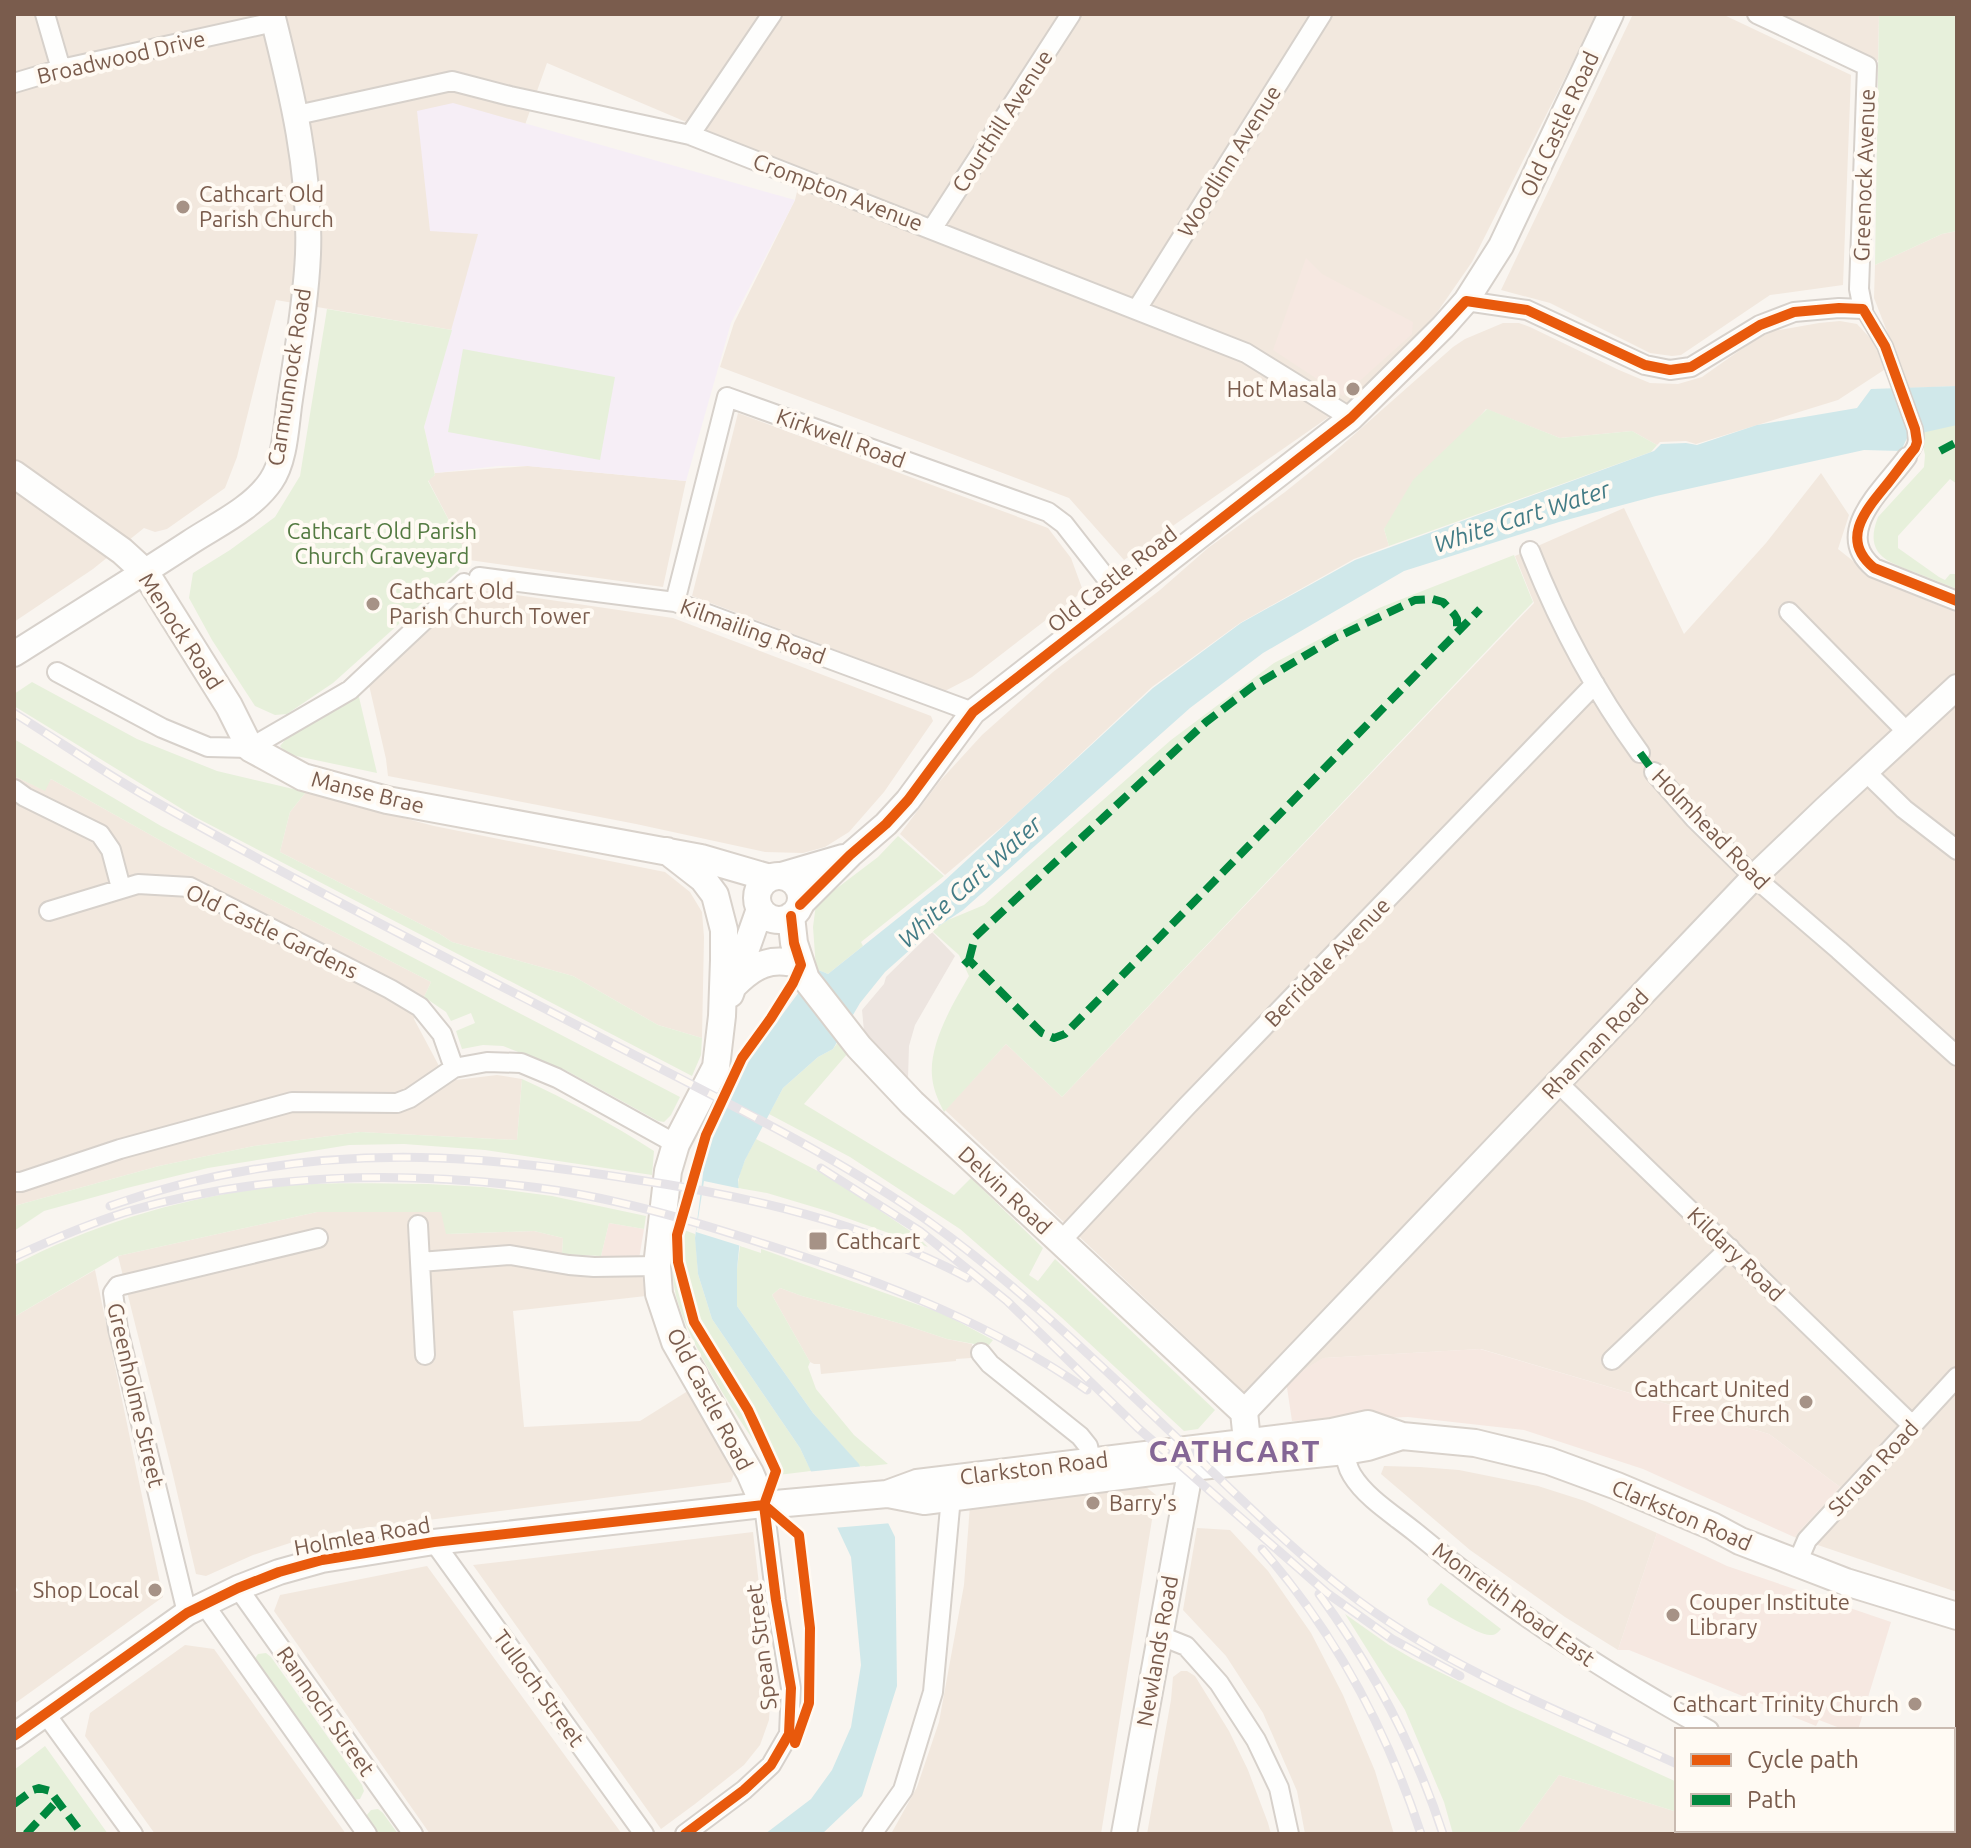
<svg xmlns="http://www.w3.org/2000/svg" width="1971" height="1848" viewBox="0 0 1971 1848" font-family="Ubuntu,sans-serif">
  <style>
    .residential { fill: #f2e8de }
    .commercial { fill: #f6e8e1 }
    .industrial { fill: #ede5e0 }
    .education { fill: #f6eef6 }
    .green { fill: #e7f0db }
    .water { fill: #d0e8ea }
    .pier { fill: #f9f5f0 }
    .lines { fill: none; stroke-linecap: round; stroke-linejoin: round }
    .pedestrian-casing { stroke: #d7d1cb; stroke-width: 18 }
    .minor-casing { stroke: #d7d1cb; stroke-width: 22 }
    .tertiary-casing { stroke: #d7d1cb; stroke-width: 28 }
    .secondary-casing { stroke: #d9d2cb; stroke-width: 30 }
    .pedestrian { stroke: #fefefd; stroke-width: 14 }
    .minor { stroke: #fefefd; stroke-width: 18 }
    .tertiary { stroke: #fefefd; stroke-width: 24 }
    .secondary { stroke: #fefefd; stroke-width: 26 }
    .rail-casing { stroke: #e6e3e7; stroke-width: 9 }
    .rail { stroke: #fffaf3; stroke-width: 6; stroke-dasharray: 18; stroke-linecap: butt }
    .quiet { stroke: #00873e; stroke-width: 8; stroke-dasharray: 16 8; stroke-linecap: butt }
    .cycleway-casing { stroke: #fffaf3; stroke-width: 15 }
    .cycleway { stroke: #e8590c; stroke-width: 10 }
    .poi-dot { fill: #a69286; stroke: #fffaf3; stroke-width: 3 }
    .labels { text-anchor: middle; stroke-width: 8; stroke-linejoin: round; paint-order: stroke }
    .street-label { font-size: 22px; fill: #7a5c4d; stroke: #fffaf3 }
    .poi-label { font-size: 22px; fill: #7a5c4d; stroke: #fffaf3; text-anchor: start }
    .park-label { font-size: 22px; fill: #537a41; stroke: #fffaf3 }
    .water-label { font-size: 24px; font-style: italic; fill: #437c86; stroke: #fffaf3 }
    .district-label { font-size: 30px; font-weight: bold; letter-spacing: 2px; fill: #846695; stroke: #fffaf3 }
  </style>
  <rect width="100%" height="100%" fill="#f9f5f0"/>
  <path class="residential" d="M14,14H1597L1472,262L1418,340L1353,400L1124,560L1069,498L720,367L734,323L795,200L802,171L547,63L452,330L276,300L237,457L225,488L167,529L155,532L144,528L93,569L14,622Z
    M1633,14H1722L1851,75L1843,285L1770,295L1681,355L1672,356L1650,353L1550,303L1501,290Z
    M1783,14H1879L1878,61Z
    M1957,231V386L1909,388L1874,298L1875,265L1942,234Z
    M1840,321L1857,324L1872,340L1887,368L1838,400L1696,444L1686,441L1660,442L1657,445L1632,431L1560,438L1486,409L1384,529L1389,546L1354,559L1240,623L1152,687L1010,820L945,875L900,834L939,782L982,735L1053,672L1160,590L1208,548L1285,492L1331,455L1453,347L1465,339L1503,323H1519L1530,327L1619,370L1650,383L1678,384L1702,377L1753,341L1773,331L1819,323Z
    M738,413L1048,528L1071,558L1082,588L1081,593L972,677L945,691L692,596Z
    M528,466L686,481L663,587L462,559V545L428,480L435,475V473Z
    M1821,473L1849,515L1838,549L1877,580L1957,613V1592L1794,1537L1840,1487L1769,1434L1481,1349L1324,1358L1286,1381L1244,1392L945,1110L1006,1044L1062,1097L1534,603L1515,556L1624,508L1684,634L1766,543Z
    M475,589L673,618L931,716L933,721L884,792L849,832L825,847L803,853L765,852L636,824L388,776L386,759L369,685Z
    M14,776L44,790L51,779L197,861L431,982L414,1019L447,1081L497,1075L522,1079L517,1140L360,1132L254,1146L159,1166L14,1206Z
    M306,792L434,826L665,872L690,892L702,912L704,937L702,1038L658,1025L573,976L452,942L440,934L280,852L290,812Z
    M317,1212H442L447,1234L534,1231L563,1238L562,1254L639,1259L646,1296L513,1311L524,1427L640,1421L691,1389L736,1468L731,1482L340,1531L293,1542L253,1555L206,1576L196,1574L173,1475L118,1256Z
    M95,1270L163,1597L14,1704V1594L18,1590L14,1584V1317Z
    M780,1288L802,1296L902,1324L947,1339L972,1344L971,1358L956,1359V1361L821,1374L820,1364H814L810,1362L772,1295Z
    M1384,1466L1420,1467L1459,1470L1538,1486L1585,1501L1657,1533L1618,1650L1565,1617L1470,1550L1381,1474Z
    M1146,1487L1156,1495L1101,1834H891L917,1787L939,1722L964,1585L970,1505Z
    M1197,1528L1230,1530L1268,1571L1311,1633L1343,1695L1375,1771L1394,1834H1305L1297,1791L1263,1713L1226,1656L1183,1610Z
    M753,1532L771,1689L769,1720L760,1745L744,1765L695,1804L661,1829L473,1565Z
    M427,1566L622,1834H430L274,1611L280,1595Z
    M185,1645L214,1649L346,1834H155L85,1736L90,1713Z
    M1181,1671H1187L1195,1676L1229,1731L1248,1770L1268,1823L1271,1834H1147L1171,1700L1173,1677Z
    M1559,1775L1677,1812V1830H1733L1746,1834H1516Z"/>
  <path class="commercial" d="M1306,258L1322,274L1413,322L1412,334L1343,396L1273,350Z
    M609,1223L644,1229L639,1259L601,1256Z
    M1480,1349L1769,1434L1840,1487L1794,1537L1643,1469L1524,1430L1408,1417L1292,1421L1286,1381L1323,1358Z
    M1657,1533L1727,1566L1891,1622L1858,1730H1845L1819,1720L1816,1726L1629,1650H1618Z"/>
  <path class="industrial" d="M932,932L955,956L915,1025L909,1046L908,1078L905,1079L864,1031L862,1010L884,984L886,977Z"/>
  <path class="education" d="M453,103L795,200L731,323L686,481L528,466H499L435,473L424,427L478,234L430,231L417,111Z"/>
  <path class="green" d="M1879,14H1957V231L1942,234L1875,265Z
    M327,309L452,330L424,427L435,475L428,481L462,545L461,565L458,571L333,683L287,714L275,715L255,706L212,640L189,598L193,573L230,550L275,517L300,476Z
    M463,349L615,377L600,460L448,432Z
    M1957,402V484L1950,479L1898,536V548L1939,577L1945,580L1950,574H1957V589C1943,583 1928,578 1914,572C1885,561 1864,553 1878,517L1924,467L1925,455L1920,433Z
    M1487,409L1560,438L1632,431L1657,445L1651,452L1389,546L1384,529L1413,480Z
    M1514,555L1533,602L1062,1097L1006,1044L944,1112C938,1100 933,1089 932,1076C929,1044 953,1003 969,976L959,955L932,931L948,920L984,905L1171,740L1274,663L1379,608Z
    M32,682L137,739L217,771L306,792L290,812L280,852L440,934L452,942L573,976L658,1025L702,1038L701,1055L692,1076L195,817L14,706V694Z
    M358,693L377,773L287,754L280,746L290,734Z
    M14,739L161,826L680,1097L671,1115L664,1122L658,1121L567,1071L503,1046L483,1045L462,1049L456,1031L475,1023L471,1013L451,1021L446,1012L424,997L431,982L197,861L51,779L45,791L14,776Z
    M898,836L944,876L861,942L863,946L828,974L816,969L813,927L816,904L878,857Z
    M838,1042L848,1053L804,1104L954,1195L971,1178L1043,1248L1029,1275L1038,1281L1055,1259L1215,1410L1198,1429L1184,1431L1061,1317L960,1229L850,1157L769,1114L783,1088L818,1057L833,1049Z
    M522,1079C568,1100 612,1124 654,1151L652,1175L485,1150L404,1144L349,1145L208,1168L127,1188L44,1211L14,1231V1206L159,1166L254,1146L360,1132L517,1140Z
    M756,1139L835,1180L916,1235L928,1247L827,1211L767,1193L738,1188C738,1170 748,1154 756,1139Z
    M428,1184L483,1187L552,1196L646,1216L644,1229L609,1223L601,1256L562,1254L563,1238L534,1231L446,1234L441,1212H317L118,1256L14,1317V1265C91,1225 177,1199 263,1188C317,1181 373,1184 428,1184Z
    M673,1226L695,1234L698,1274L712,1319L800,1448L811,1471L778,1475L770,1466C739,1417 697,1360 679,1306C670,1280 672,1252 673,1226Z
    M740,1246L761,1253V1249L944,1314L993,1340L989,1345L985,1346L947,1339L902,1324L802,1296L780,1288L772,1295L810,1362L808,1367L816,1389L854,1435L888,1464L861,1467L813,1413L737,1306V1269Z
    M1441,1583L1501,1629C1497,1633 1496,1635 1490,1635C1478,1635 1441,1611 1429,1605L1427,1599Z
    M1345,1614L1389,1645L1413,1659L1511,1707L1677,1782V1812L1559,1775L1516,1834H1453L1444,1802L1405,1710Z
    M266,1653L271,1657L362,1785L364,1791L360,1799L353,1800L254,1660L258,1654Z
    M45,1746L108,1834H14V1770Z
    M378,1809L383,1813L398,1834H375L367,1823L366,1816L371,1810Z"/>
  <path class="water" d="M1957,386V425L1908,436L1901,451L1864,450L1656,496L1559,522L1404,571L1263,653L1190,708L963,910L930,932L885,972L860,1003L833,1049L818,1057L783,1088L745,1160L738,1180L741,1229L737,1269V1306L813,1413L859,1464L895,1537L897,1686L862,1796L822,1834H765L811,1799L832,1770L851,1727L861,1665L851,1557L800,1448L712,1319L698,1274L695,1238L705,1158L710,1139L717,1123L741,1073L751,1057L816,969L828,974L942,883L1153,688L1241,623L1355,560L1654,451L1661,444L1686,443L1697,445L1757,425L1857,408L1871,389Z"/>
  <path class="pier" d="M704,1181L742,1189L745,1206L744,1247L696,1232Z
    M865,1466L892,1523L833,1528L806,1472Z"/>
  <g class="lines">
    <g class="pedestrian-casing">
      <path id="pedestrian" d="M1863,309L1885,346L1915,429C1917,442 1916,447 1907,457"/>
    </g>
    <g class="minor-casing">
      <path id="minor" d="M45,14L61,69
        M14,83L61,69L274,22
        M297,115L452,81L510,96L690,135L1246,353L1351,418
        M690,135L772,14
        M932,229L1071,14
        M1466,301L1527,310L1645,365L1670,370L1691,367L1760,325L1794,312L1839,308L1863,309L1859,289L1867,66L1757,14
        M1137,309L1322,14
        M1907,457C1884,489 1831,532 1874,568L1957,601
        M1530,551C1558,622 1594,690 1640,753
        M479,577L675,602L973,712
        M675,602L727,397L1048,512L1064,524L1121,597
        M1789,612L1908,733
        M57,672L162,728L208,747L250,748L350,690L464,583
        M1654,772L1695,819L1754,877L1839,950L1957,1056
        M1866,772L1904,809L1957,850
        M14,789L25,797L100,834L111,850L121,888
        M49,911L138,884L190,887L390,989L420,1007L442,1034L454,1068
        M1558,1083L1913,1426
        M14,1182H21L120,1149L292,1102L397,1103L410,1098L454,1068L487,1062L521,1063L557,1078L676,1144
        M418,1225L425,1355
        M1061,1241L1187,1106L1595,684
        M420,1262L510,1255L569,1265L594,1267L657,1266
        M981,1353L990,1364L1080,1436L1088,1446L1091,1461
        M1612,1360L1730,1248
        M1345,1451C1346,1460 1347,1467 1352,1475C1366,1498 1394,1515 1415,1532C1506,1608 1606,1673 1709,1730
        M434,1542L644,1834
        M1797,1563L1807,1540L1957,1377
        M238,1588L413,1834
        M204,1604L367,1834
        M187,1613L118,1329L113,1293L118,1286L318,1238
        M1161,1636L1186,1646L1219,1683L1256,1740L1279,1788L1289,1834
        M45,1713L133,1834
        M1953,1804L1956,1795
        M685,1834L744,1790L771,1765L789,1734L791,1688L776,1600L764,1505
        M872,1834L903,1790L933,1692L951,1497
        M1737,1834V1830"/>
    </g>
    <g class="tertiary-casing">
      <path id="tertiary" d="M14,654C72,617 131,581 189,543C216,525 252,509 271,481C286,459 286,424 290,399C297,351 306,302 308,254C311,172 292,93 272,14
        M778,876L843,857
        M800,905L850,855L886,824L908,800L973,712L1351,418L1443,327L1466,301L1501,246L1611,14
        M1244,1412L1754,877L1825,809L1957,687
        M14,1736L187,1613L238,1588L279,1572L322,1560L434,1542L764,1505
        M1124,1834L1191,1467"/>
    </g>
    <g class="secondary-casing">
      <path id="secondary" d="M14,474L122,551L145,572L229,706L250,748L303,777L387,800L701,858L770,878
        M667,851L703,879L715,895L724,930V960L722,1016L716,1067L676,1144L668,1171L657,1266L659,1294L675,1342L750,1473L764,1505L887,1494L917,1483L1332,1432L1368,1424L1402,1436L1475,1443L1549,1461L1617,1486L1712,1526L1740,1541L1797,1563L1846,1582L1957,1616
        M757 898a22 22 0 1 1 44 0a22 22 0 1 1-44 0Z
        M791,916L794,943L806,979L859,1047L912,1103L1244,1412L1247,1441
        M733,986C754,965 770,956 801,965
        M730,994L760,909
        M888,1494L924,1501L1191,1467L1345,1451L1368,1447L1402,1436"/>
    </g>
    <use href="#pedestrian" class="pedestrian"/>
    <use href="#minor" class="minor"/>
    <use href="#tertiary" class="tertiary"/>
    <use href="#secondary" class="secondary"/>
    <g class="rail-casing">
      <path id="rail" d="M14,713C59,741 103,772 149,798C293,880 441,955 588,1031C693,1086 803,1138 902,1203C1010,1275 1102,1367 1196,1456C1248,1506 1301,1558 1359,1601C1455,1672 1569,1715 1677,1764
        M821,1168L920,1231L1007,1301L1138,1428L1327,1593L1392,1639L1460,1676
        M110,1206C215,1169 328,1154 439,1158C503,1160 568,1169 632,1179C748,1196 863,1222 968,1278
        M14,1257C51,1240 88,1224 126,1212C258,1173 404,1170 540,1188C624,1199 706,1225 786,1251C891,1285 995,1326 1087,1390
        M1262,1549C1335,1633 1387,1730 1421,1834
        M1319,1594C1373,1668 1415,1748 1443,1834
        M1798,1830L1807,1834
        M1823,1830L1833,1834"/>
    </g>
    <use href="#rail" class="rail"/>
    <path class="quiet" d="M1940,451L1957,442
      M1640,753L1654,772
      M969,960L975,937L1206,722L1252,687L1333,639L1415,600L1432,599L1443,602L1454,614L1457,619V632
      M964,965L969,960L1042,1033L1054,1038L1065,1034L1480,609
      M14,1804L33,1790L39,1788L50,1791L82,1834
      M26,1834L57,1801"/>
    <g class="cycleway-casing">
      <path id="cycleway" d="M800,905L850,855L886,824L908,800L973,712L1351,418L1423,347L1466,301L1527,310L1645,365L1670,370L1691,367L1760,325L1794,312L1839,308L1863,309L1885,346L1915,429L1917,442L1915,448C1905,460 1897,472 1888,483C1866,510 1839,539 1874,568L1957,601
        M764,1505L799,1535L810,1628L809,1703L795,1743
        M14,1736L187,1613L238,1588L279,1572L322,1560L434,1542L764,1505
        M685,1834L744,1790L771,1765L789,1734L791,1688L776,1600L764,1505L776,1471L748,1410L694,1322L678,1262L677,1235L706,1135L742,1058L771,1018L793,983L801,965L794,943L791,916"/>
    </g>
    <use href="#cycleway" class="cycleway"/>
  </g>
  <g class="poi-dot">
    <circle cx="183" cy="207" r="8"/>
    <circle cx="1353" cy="389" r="8"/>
    <circle cx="373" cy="604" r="8"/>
    <rect x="808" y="1231" width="20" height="20" rx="4"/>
    <circle cx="1806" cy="1402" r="8"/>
    <circle cx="1093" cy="1503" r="8"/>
    <circle cx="155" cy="1590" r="8"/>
    <circle cx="1673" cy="1615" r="8"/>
    <circle cx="1915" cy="1704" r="8"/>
  </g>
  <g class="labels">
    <g class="street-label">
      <text transform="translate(121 57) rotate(-13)" y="8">Broadwood Drive</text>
      <text transform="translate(1002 121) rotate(-57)" y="8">Courthill Avenue</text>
      <text transform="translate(1559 124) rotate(-65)" y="8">Old Castle Road</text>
      <text transform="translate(1229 161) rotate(-58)" y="8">Woodlinn Avenue</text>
      <text transform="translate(1864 175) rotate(-88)" y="8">Greenock Avenue</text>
      <text transform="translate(838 192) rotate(21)" y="8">Crompton Avenue</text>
      <text transform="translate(289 377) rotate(-81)" y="8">Carmunnock Road</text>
      <text transform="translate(841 438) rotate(20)" y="8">Kirkwell Road</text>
      <text transform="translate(1112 579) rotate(-38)" y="8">Old Castle Road</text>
      <text transform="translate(181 631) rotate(57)" y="8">Menock Road</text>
      <text transform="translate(753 631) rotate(20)" y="8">Kilmailing Road</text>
      <text transform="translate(368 792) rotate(14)" y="8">Manse Brae</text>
      <text transform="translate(1711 829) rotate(46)" y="8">Holmhead Road</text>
      <text transform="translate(272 931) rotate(26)" y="8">Old Castle Gardens</text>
      <text transform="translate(1327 962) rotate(-46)" y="8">Berridale Avenue</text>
      <text transform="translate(1595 1044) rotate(-46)" y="8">Rhannan Road</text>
      <text transform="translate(1005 1190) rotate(43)" y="8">Delvin Road</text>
      <text transform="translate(1736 1254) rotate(44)" y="8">Kildary Road</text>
      <text transform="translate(136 1395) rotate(77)" y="8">Greenholme Street</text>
      <text transform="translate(710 1399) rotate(62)" y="8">Old Castle Road</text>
      <text transform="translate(1034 1468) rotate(-7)" y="8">Clarkston Road</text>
      <text transform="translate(1873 1468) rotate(-47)" y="8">Struan Road</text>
      <text transform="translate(1682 1515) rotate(23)" y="8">Clarkston Road</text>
      <text transform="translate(362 1536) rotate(-10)" y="8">Holmlea Road</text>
      <text transform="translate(1514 1604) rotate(36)" y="8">Monreith Road East</text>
      <text transform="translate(761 1647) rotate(-97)" y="8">Spean Street</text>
      <text transform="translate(1157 1651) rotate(-80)" y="8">Newlands Road</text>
      <text transform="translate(539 1688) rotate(54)" y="8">Tulloch Street</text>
      <text transform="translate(326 1711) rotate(55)" y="8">Rannoch Street</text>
    </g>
    <g class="poi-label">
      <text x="199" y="202">Cathcart Old<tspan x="199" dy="25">Parish Church</tspan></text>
      <text x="1337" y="397" text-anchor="end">Hot Masala</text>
      <text x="389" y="599">Cathcart Old<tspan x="389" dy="25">Parish Church Tower</tspan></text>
      <text x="836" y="1249">Cathcart</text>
      <text x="1790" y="1397" text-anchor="end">Cathcart United<tspan x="1790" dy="25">Free Church</tspan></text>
      <text x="1109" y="1511">Barry's</text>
      <text x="139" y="1598" text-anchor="end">Shop Local</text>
      <text x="1689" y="1610">Couper Institute<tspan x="1689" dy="25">Library</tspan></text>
      <text x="1899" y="1712" text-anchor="end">Cathcart Trinity Church</text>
    </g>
    <g class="park-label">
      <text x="382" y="539">Cathcart Old Parish<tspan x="382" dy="25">Church Graveyard</tspan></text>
    </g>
    <g class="water-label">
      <text transform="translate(1522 517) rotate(-18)" y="8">White Cart Water</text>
      <text transform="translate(970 882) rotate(-42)" y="8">White Cart Water</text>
    </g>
    <g class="district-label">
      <text x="1235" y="1462">CATHCART</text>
    </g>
  </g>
  <rect width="1971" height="1848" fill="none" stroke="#7a5c4d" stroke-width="32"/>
  <rect x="1675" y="1728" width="280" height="104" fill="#fffaf3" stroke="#cabbb1" stroke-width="2"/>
  <rect x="1691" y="1754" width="40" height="12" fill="#e8590c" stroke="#cabbb1" stroke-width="2"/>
  <text x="1747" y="1768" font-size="24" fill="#7a5c4d">Cycle path</text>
  <rect x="1691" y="1794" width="40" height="12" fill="#00873e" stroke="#cabbb1" stroke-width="2"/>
  <text x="1747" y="1808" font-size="24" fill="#7a5c4d">Path</text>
</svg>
